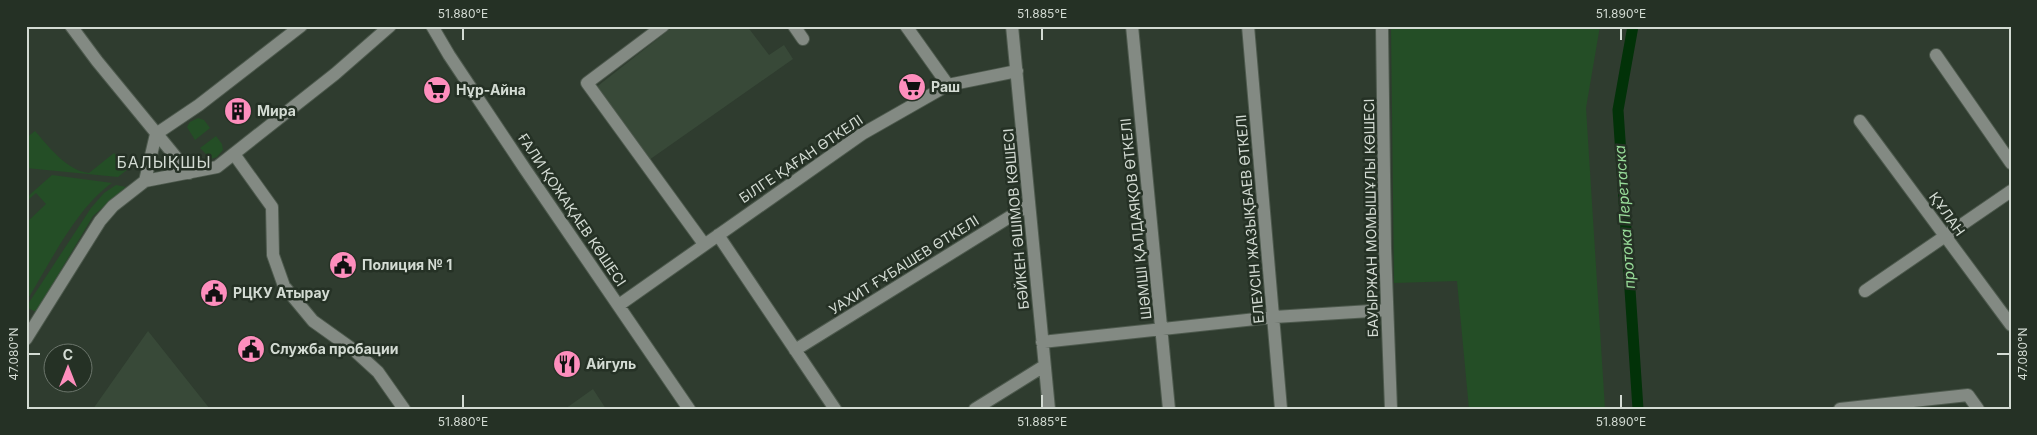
<svg xmlns="http://www.w3.org/2000/svg" width="2037" height="435" viewBox="0 0 2037 435" font-family="Inter,sans-serif">
  <style>
    .built { fill: #384938 }
    .green { fill: #244e26 }
    .lines { fill: none; stroke-linecap: round; stroke-linejoin: round }
    .canal { stroke: #023208; stroke-width: 11 }
    .minor-casing { stroke: #4d594d; stroke-width: 14 }
    .minor { stroke: #838a83; stroke-width: 12 }
    .ticks { fill: none; stroke: #d3dbd3; stroke-width: 2 }
    .labels { text-anchor: middle; stroke-width: 5; stroke-linejoin: round; paint-order: stroke }
    .poi-label { font-size: 14px; font-weight: bold; fill: #d3dbd3; stroke: #253125; text-anchor: start }
    .street-label { font-size: 14px; fill: #d3dbd3; stroke: #253125 }
    .water-label { font-size: 15px; font-style: italic; fill: #97db98; stroke: #253125 }
    .quarter-label { font-size: 16px; letter-spacing: 1px; fill: #d3dbd3; stroke: #253125 }
    .neatline { fill: none; stroke: #d3dbd3; stroke-width: 2 }
    .ticks-label { font-size: 12px; text-anchor: middle; fill: #d3dbd3 }
  </style>
  <rect width="100%" height="100%" fill="#2f3c2f"/>
  <path class="built" d="M674,26H747L769,55L784,45L793,59L649,160L594,89Z
    M148,331L210,409H93Z
    M593,389L606,409H565Z"/>
  <path class="green" d="M1391,26H1600L1586,108L1605,409H1469L1457,281L1394,283Z
    M198,118L204,120L210,128L195,140L187,127L190,122Z
    M35,131C49,147 67,171 89,173L114,153L128,169L118,177L26,168V138Z
    M216,136L222,144L223,150L217,157L211,159L200,148Z
    M52,175L112,183C76,208 49,265 26,302V223L46,204L36,193L26,202V198Z
    M116,185L126,187L93,216L36,312L26,307L91,208L104,193Z"/>
  <g class="lines">
    <path class="canal" d="M1633,26L1618,110L1638,409"/>
    <g class="minor-casing">
      <path id="minor" d="M71,26L97,61L189,173
        M432,26L449,55L525,169L689,409
        M663,26L587,83L704,244
        M794,26L803,39
        M906,26L948,85
        M1012,26L1049,409
        M1132,26L1169,409
        M1248,26L1281,409
        M1382,26L1385,248L1391,409
        M1936,55L2011,163
        M1860,121L2011,325
        M234,154L272,207L273,255L284,286L313,321L355,351L378,372L404,409
        M145,181L156,134L199,105L301,26
        M718,235L835,409
        M1865,291L2011,191
        M619,305L862,134L948,85L1017,71
        M26,339L100,221L113,206L145,181L217,167L335,74L390,26
        M1042,342L1274,317L1387,310
        M795,350L1029,205
        M975,409L1044,366
        M1840,409L1968,395L1978,409"/>
    </g>
    <use href="#minor" class="minor"/>
  </g>
  <path class="ticks" d="M463,28V40M1042,28V40M1621,28V40M28,354H40M1997,354H2010M463,395V408M1042,395V408M1621,395V408"/>
  <defs>
    <g id="supermarket-disc" transform="scale(1.4375)"><circle r="9.5" fill="#fe8ebd" stroke="#253125"/><path d="M-6-5.5h2.5l.6 2H6L4.5 2H-2.5L-4.4-4H-6ZM-1.5 3.2a1.3 1.3 0 1 0 .1 0ZM3 3.2a1.3 1.3 0 1 0 .1 0Z" fill="#111"/></g>
    <g id="building-disc" transform="scale(1.4375)"><circle r="9.5" fill="#fe8ebd" stroke="#253125"/><path d="M-4-6H4V6H1V3H-1V6H-4ZM-2.5-4.3h1.7v1.8h-1.7ZM.8-4.3h1.7v1.8H.8ZM-2.5-1h1.7V.8h-1.7ZM.8-1h1.7V.8H.8Z" fill="#111"/></g>
    <g id="civic-disc" transform="scale(1.4375)"><circle r="9.5" fill="#fe8ebd" stroke="#253125"/><path d="M-.6-6.5H3V-4.5H.6V-3L4-1V1h2V6H-6V1h2V-1L-.6-3ZM-1.2 2.5V6h2.4V2.5Z" fill="#111"/></g>
    <g id="restaurant-disc" transform="scale(1.4375)"><circle r="9.5" fill="#fe8ebd" stroke="#253125"/><path d="M-5-6h1v4h1v-4h1v4h1v-4h1v5L-1.5 .5V6h-2V.5L-5-1ZM5-6V6H3V1.5H1.5Q1.5-4 5-6Z" fill="#111"/></g>
  </defs>
  <g fill-rule="evenodd">
    <use href="#supermarket-disc" x="912" y="87"/>
    <use href="#supermarket-disc" x="437" y="90"/>
    <use href="#building-disc" x="238" y="111"/>
    <use href="#civic-disc" x="343" y="265"/>
    <use href="#civic-disc" x="214" y="293"/>
    <use href="#civic-disc" x="251" y="349"/>
    <use href="#restaurant-disc" x="567" y="364"/>
  </g>
  <g class="labels">
    <g class="poi-label">
      <text x="931" y="92">Раш</text>
      <text x="456" y="95">Нұр-Айна</text>
      <text x="257" y="116">Мира</text>
      <text x="362" y="270">Полиция № 1</text>
      <text x="233" y="298">РЦКУ Атырау</text>
      <text x="270" y="354">Служба пробации</text>
      <text x="586" y="369">Айгуль</text>
    </g>
    <g class="street-label">
      <text transform="translate(801 159) rotate(-34)" y="5">БІЛГЕ ҚАҒАН ӨТКЕЛІ</text>
      <text transform="translate(572 210) rotate(56)" y="5">ҒАЛИ ҚОЖАҚАЕВ КӨШЕСІ</text>
      <text transform="translate(1947 214) rotate(54)" y="5">ҚҰЛАН</text>
      <text transform="translate(1371 218) rotate(-91)" y="5">БАУЫРЖАН МОМЫШҰЛЫ КӨШЕСІ</text>
      <text transform="translate(1016 219) rotate(-95)" y="5">БӘЙКЕН ӘШІМОВ КӨШЕСІ</text>
      <text transform="translate(1136 219) rotate(-96)" y="5">ШӘМШІ ҚАЛДАЯҚОВ ӨТКЕЛІ</text>
      <text transform="translate(1250 219) rotate(-95)" y="5">ЕЛЕУСІН ЖАЗЫҚБАЕВ ӨТКЕЛІ</text>
      <text transform="translate(904 265) rotate(-32)" y="5">УАХИТ ҒҰБАШЕВ ӨТКЕЛІ</text>
    </g>
    <g class="water-label">
      <text transform="translate(1625 217) rotate(-94)" y="5">протока Перетаска</text>
    </g>
    <g class="quarter-label">
      <text x="164" y="168">БАЛЫҚШЫ</text>
    </g>
  </g>
  <rect width="2037" height="435" fill="none" stroke="#253125" stroke-width="55"/>
  <g transform="translate(68 368)"><circle r="24" fill="#253125" stroke="#6b756b"/>
  <path d="M0-4L9 19L0 12L-9 19Z" fill="#fe8ebd"/>
  <text y="-8" font-size="14" font-weight="bold" text-anchor="middle" fill="#d3dbd3">С</text>
  </g>
  <rect x="28" y="28" width="1982" height="380" class="neatline"/>
  <g class="ticks-label">
    <text x="463" y="18">51.880°E</text>
    <text x="1042" y="18">51.885°E</text>
    <text x="1621" y="18">51.890°E</text>
    <text transform="translate(14 354) rotate(-90)" y="4">47.080°N</text>
    <text transform="translate(2023 354) rotate(-90)" y="4">47.080°N</text>
    <text x="463" y="426">51.880°E</text>
    <text x="1042" y="426">51.885°E</text>
    <text x="1621" y="426">51.890°E</text>
  </g>
</svg>
